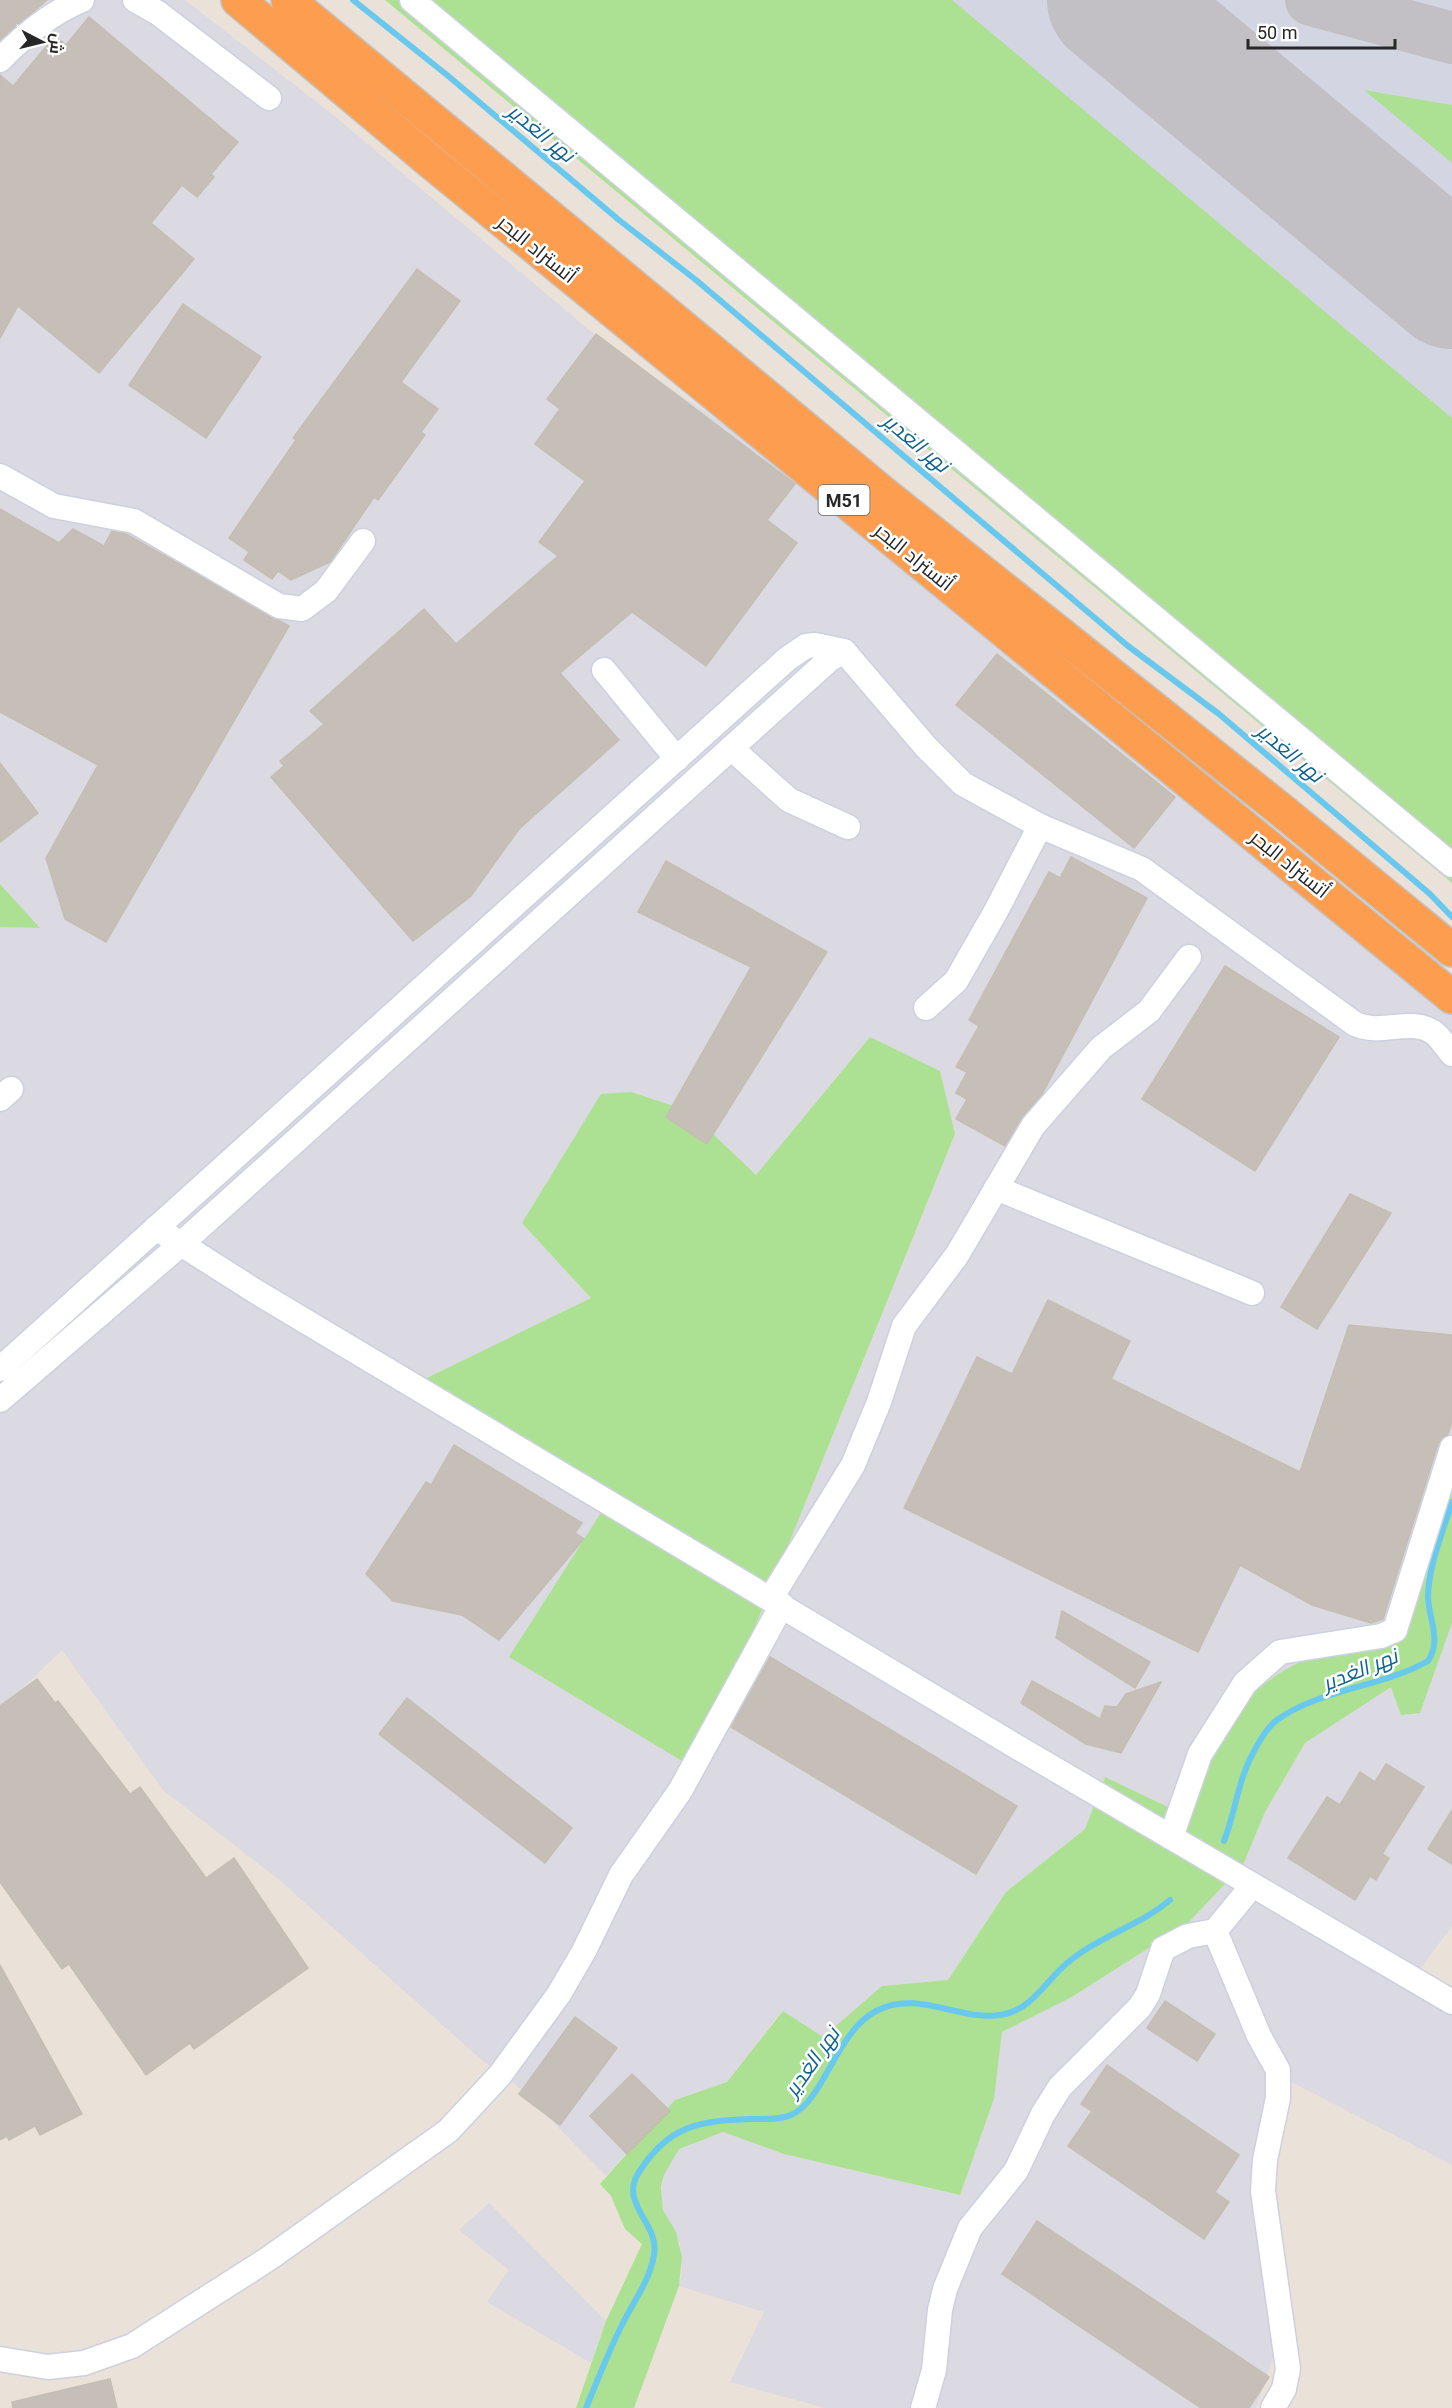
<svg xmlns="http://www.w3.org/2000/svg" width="1452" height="2408" font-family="Roboto,Cairo,sans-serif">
	<rect width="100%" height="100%" fill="#eae2d8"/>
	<g fill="#dbd9e1" fill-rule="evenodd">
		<path d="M0 0H185L332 114 607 345 867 522 1452 1014V1460L1395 1627 1174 1811 1105 1777 1085 1829 1006 1892 948 1980 882 1986 823 2038 782 2011 727 2082 675 2100 606 2176 515 2084 484 2062 277 1878 163 1790 62 1650 0 1710V927L40 928 0 884ZM870 1037 940 1071 955 1135 697 1770 605 1508 408 1387 591 1298 689 1111 756 1175Z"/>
		<path d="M1452 1623V1926L1417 1973 1452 1999V2165L1270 2071 1263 2105V2226L1286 2320 1256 2408H825L730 2382 764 2312 679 2286 682 2272 680 2244 663 2210 661 2199 664 2175 679 2149 723 2132 784 2154 960 2195 994 2099 1002 2032 1070 1998 1187 1924 1243 1865 1265 1812 1305 1743 1391 1687 1420 1713Z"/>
		<path d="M489 2203 606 2321 591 2363 487 2302 509 2270 459 2230Z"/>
	</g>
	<path fill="#d3d5e2" d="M397 0H1452V879Z"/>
	<g fill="#ace193">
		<path d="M385 0H952L1452 418V883Z"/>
		<path d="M1364 90 1452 105V163Z"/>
		<path d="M0 884 40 928 0 927Z"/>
		<path d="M870 1037 940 1071 955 1134 697 1770 509 1657 604 1508 408 1387 591 1298 522 1223 601 1094 631 1092 689 1111 756 1175Z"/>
		<path d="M1452 1460V1623L1420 1713 1401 1715 1391 1687 1305 1743 1265 1812 1243 1865 1187 1924 1070 1998 1002 2032 994 2099 960 2195 784 2154 723 2132 679 2149 664 2175 661 2187 663 2210 676 2232 682 2257 679 2286 634 2408H576L606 2321 642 2244 625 2229 611 2196 600 2184 675 2100 727 2082 783 2011 823 2037 882 1986 948 1980 1006 1892 1085 1829 1105 1777 1174 1810C1196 1776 1216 1738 1242 1706 1280 1660 1342 1645 1395 1627Z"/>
	</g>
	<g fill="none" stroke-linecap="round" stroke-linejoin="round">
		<g stroke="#69c8ed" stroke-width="6">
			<path d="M353 0 447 75 619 220 696 280 1128 646 1219 714 1430 894 1452 917"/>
			<path d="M1224 1841C1235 1814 1237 1784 1251 1757 1257 1745 1266 1728 1277 1720 1318 1690 1385 1686 1428 1661 1442 1640 1429 1620 1428 1598 1428 1567 1443 1532 1452 1502"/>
			<path d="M586 2408C597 2382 607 2355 620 2329 631 2305 650 2281 654 2255 660 2223 618 2204 639 2172 669 2125 699 2121 751 2119 764 2119 779 2120 791 2115 824 2101 836 2032 876 2011 917 1989 959 2021 1000 2015 1031 2011 1044 1983 1066 1964 1097 1937 1139 1926 1170 1900"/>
		</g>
		<path stroke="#c2c0c4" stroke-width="52" d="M1311 0 1452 38"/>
		<path stroke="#c2c0c4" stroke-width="132" d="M1113 0 1452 283"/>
	</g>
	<g fill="#c5bfb8" stroke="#c4beb2" stroke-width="1.5">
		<path d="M0 0H47L0 40Z"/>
		<path d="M89 17 238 142 211 174 214 177 197 197 182 185 151 223 194 259 99 373 18 306 0 338V75L13 86 55 36 66 45Z"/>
		<path d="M417 269 460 301 401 382 438 409 421 432 425 435 378 500 374 497 330 562 291 580 278 571 272 579 244 560 249 552 229 538 296 440 293 438Z"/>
		<path d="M183 304 261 357 206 438 129 385Z"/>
		<path d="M596 334 795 484 767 520 797 543 706 666 632 612 560 673 619 740 519 829 471 896 413 941 271 777 284 766 280 761 324 724 310 711 424 609 456 644 558 556 539 542 585 481 535 444 560 409 547 399Z"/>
		<path d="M0 509 59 543 73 529 104 546 112 531 126 534 289 626 106 942 65 919 46 858 98 765 0 712Z"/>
		<path d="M997 654 1175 797 1134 848 956 705Z"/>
		<path d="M0 763 38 813 0 842Z"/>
		<path d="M1071 857 1147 898 1042 1094 1022 1117 1005 1146 956 1119 967 1099 956 1093 967 1072 956 1067 979 1026 969 1020 1049 872 1060 878Z"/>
		<path d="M666 861 827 952 707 1144 666 1117 751 967 638 912Z"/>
		<path d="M1225 966 1339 1037 1255 1171 1142 1099Z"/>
		<path d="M1350 1194 1391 1213 1317 1329 1281 1307Z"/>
		<path d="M1048 1300 1130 1341 1111 1379 1300 1472 1349 1325 1452 1335V1422L1448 1434 1438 1444 1383 1619 1371 1623 1312 1605 1240 1565 1198 1652 904 1508 977 1357 1012 1374Z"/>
		<path d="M454 1445 582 1523 575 1533 584 1539 499 1640 462 1615 393 1601 366 1574 426 1482 431 1485Z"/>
		<path d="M1062 1611 1150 1662 1135 1688 1056 1638Z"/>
		<path d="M770 1657 1017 1806 976 1874 731 1727Z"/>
		<path d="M37 1679 55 1703 58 1701 130 1794 140 1787 206 1878 234 1858 308 1968 194 2049 190 2043 146 2075 69 1964 62 1969 0 1882V1706Z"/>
		<path d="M1032 1681 1100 1719 1105 1706 1117 1707 1126 1694 1161 1682 1121 1753 1086 1744 1021 1703Z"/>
		<path d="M407 1698 572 1828 545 1863 379 1734Z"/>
		<path d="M1386 1764 1424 1787 1382 1854 1389 1858 1376 1880 1370 1876 1355 1900 1288 1858 1327 1797 1340 1805 1360 1772 1375 1782Z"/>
		<path d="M1452 1810V1864L1428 1849Z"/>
		<path d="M0 1965 82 2114 40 2135 35 2126 9 2140 7 2136 0 2140Z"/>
		<path d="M1165 2001 1215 2034 1197 2061 1147 2028Z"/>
		<path d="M575 2017 617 2048 560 2125 519 2094Z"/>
		<path d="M1107 2065 1239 2155 1215 2192 1229 2202 1204 2239 1068 2146 1092 2111 1081 2104Z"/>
		<path d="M632 2074 670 2111 627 2154 590 2116Z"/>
		<path d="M1037 2221 1269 2377 1249 2408H1201L1002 2274Z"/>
		<path d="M110 2379 117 2408H13L12 2402Z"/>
	</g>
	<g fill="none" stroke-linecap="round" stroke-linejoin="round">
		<g stroke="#cdd0e0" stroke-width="27">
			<g id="minor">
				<path d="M135 0 158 13 269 98"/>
				<path d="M412 0 1452 865"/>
				<path d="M0 60C23 36 51 13 82 0"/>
				<path d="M0 476 54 506 134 521 279 606 302 609 326 591 363 541"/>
				<path d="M604 670 677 759"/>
				<path d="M731 748 789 800 848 827"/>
				<path d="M926 1008 956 981 996 911 1040 826"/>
				<path d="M0 1099 11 1089"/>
				<path d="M996 1188 1252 1293"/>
				<path d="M156 1228 255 1291 1012 1744 1452 2002"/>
				<path d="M0 1369 787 659 806 646 815 645 844 651 926 747 963 784 1040 826 1142 869 1355 1024C1382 1036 1409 1017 1433 1032 1440 1037 1446 1047 1452 1054"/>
				<path d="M0 1400 180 1245 830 659 844 651"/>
				<path d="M771 1598 853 1465 879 1402 904 1326 957 1255 1033 1126 1101 1048 1149 1011 1189 957"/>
				<path d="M1171 1837 1200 1754 1245 1683 1280 1652 1381 1636 1395 1630 1452 1448"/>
				<path d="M1252 1886 1215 1931 1259 2036 1278 2070V2098L1265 2160 1263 2191 1288 2369 1284 2389 1273 2408"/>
				<path d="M0 2359 48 2367 84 2363 132 2346 268 2259 448 2131 500 2075 559 1994 584 1951 621 1875 680 1791 782 1605"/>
				<path d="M923 2408 934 2370 940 2310 945 2289 970 2228 1016 2171 1043 2114 1060 2087 1140 2007 1148 1994 1163 1949 1188 1936 1215 1931"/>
			</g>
		</g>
		<g stroke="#c3c3c3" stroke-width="36">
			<g id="highway">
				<path d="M238 0 431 162 1452 997"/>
				<path d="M288 0 883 493 1280 809 1452 950"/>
			</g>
		</g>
		<use href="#minor" stroke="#fff" stroke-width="24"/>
		<use href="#highway" stroke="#fd9d4f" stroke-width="33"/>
	</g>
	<g text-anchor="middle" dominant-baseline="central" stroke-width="5" stroke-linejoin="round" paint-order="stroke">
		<rect fill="#fff" stroke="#686868" stroke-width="1.5" x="818.5" y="485" width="51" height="30" rx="4.5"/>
		<g font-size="18" font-weight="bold" fill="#272727">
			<text x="844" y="500">M51</text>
		</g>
		<g font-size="20" fill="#272727" stroke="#fff">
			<text transform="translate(537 249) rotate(39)">أتستراد البحر</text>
			<text transform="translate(914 557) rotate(39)">أتستراد البحر</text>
			<text transform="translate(1290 864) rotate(39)">أتستراد البحر</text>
		</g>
		<g font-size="21" font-style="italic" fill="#0e6393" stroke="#fff">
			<text transform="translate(541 133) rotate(39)">نهر الغدير</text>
			<text transform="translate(916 443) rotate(40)">نهر الغدير</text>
			<text transform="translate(1290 753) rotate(40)">نهر الغدير</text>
			<text transform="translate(1360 1670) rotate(-22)">نهر الغدير</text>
			<text transform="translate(812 2062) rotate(-55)">نهر الغدير</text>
		</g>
	</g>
	<g transform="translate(42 42) rotate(97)" stroke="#ffffff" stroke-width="4.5" paint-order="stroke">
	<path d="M0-4.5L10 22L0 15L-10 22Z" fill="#272727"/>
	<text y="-9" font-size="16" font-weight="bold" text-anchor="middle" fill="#272727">ش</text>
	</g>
	<path d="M1248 39v9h147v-9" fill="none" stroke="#272727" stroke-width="3"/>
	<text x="1257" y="39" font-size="18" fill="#272727" stroke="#ffffff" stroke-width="4.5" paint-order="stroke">50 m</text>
</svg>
